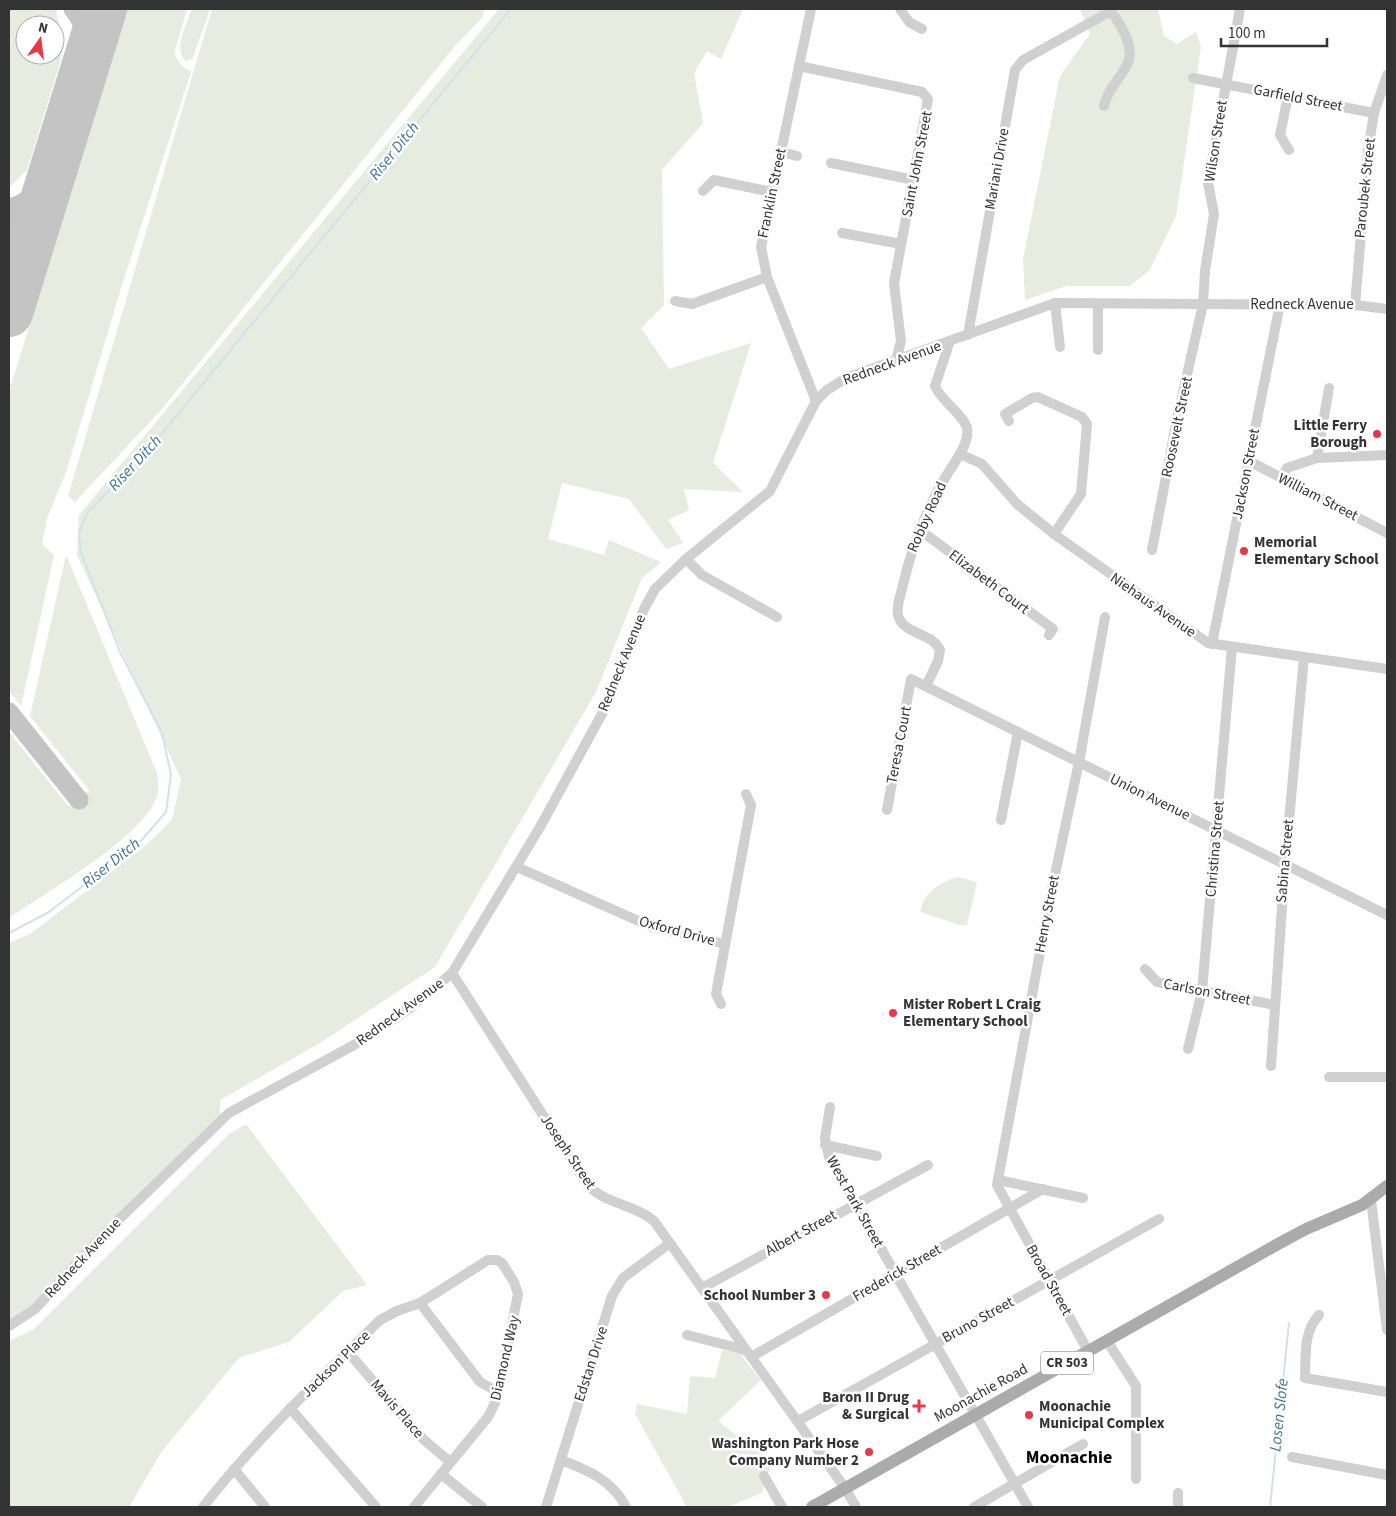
<svg xmlns="http://www.w3.org/2000/svg" width="1396" height="1516" font-family="'Source Sans 3',sans-serif">
	<rect width="100%" height="100%" fill="#fff"/>
	<g fill="#e6ecdf" fill-rule="evenodd">
		<path d="M9 9H56L61 36 62 52 58 69 27 170 9 188ZM25 25H55V55H25Z"/>
		<path d="M127 9H187L174 54 182 66 191 72 122 285 66 472 47 518 42 544 54 555 21 706 9 691V392Z"/>
		<path d="M192 9H210L192 60 189 59 187 62C172 51 187 23 192 9Z"/>
		<path d="M212 9H485L482 18 455 46 161 410 75 502 68 496Z"/>
		<path d="M499 9H743L721 59 707 51 694 73 703 123 662 170 664 305 641 328 669 369 751 343 713 463 743 492 684 489 689 510 668 520 683 543 666 549 629 499 562 483 548 539 604 555 609 540 661 562 642 578 596 692 435 967 320 1043 220 1100V1121L35 1309 9 1322V943L30 934 144 847 172 820 181 779 77 555 79 515Z"/>
		<path d="M1080 9H1158L1164 36 1177 44 1196 32 1201 47 1176 216 1149 271 1129 286H1066L1025 300 1023 259 1060 76 1090 34Z"/>
		<path d="M66 555 157 773C158 781 159 789 157 796 144 837 45 893 9 918V732L68 806 89 790 30 716Z"/>
		<path d="M958 877 977 882 967 925H960L921 912C920 895 943 880 958 877Z"/>
		<path d="M246 1124 367 1285 343 1291 289 1342 239 1358 162 1451 129 1507H9V1341L33 1330 229 1134Z"/>
		<path d="M722 1350 748 1352 742 1357 761 1380 718 1421 772 1462 762 1493 727 1507H687L635 1414 637 1404 687 1414 690 1376 715 1378Z"/>
	</g>
	<g fill="none" stroke-linecap="round" stroke-linejoin="round">
		<g stroke="#cfe2ee" stroke-width="2">
			<path d="M9 933 49 912 139 843 166 812 171 775 162 733 120 652 81 553 79 532 88 512 150 448 511 9"/>
			<path d="M1270 1507 1289 1323"/>
		</g>
		<g stroke="#c4c4c4" stroke-width="19">
			<path d="M73 9C86 25 88 40 87 61"/>
			<path d="M9 208C27 204 39 192 50 178"/>
			<path d="M9 217C21 231 24 243 25 260"/>
			<path d="M9 712 79 800"/>
		</g>
		<path stroke="#c4c4c4" stroke-width="48" d="M9 313 103 9"/>
		<g stroke="#d0d0d0" stroke-width="10">
			<path d="M811 9 761 247 767 277 816 401"/>
			<path d="M900 9 909 22 922 29"/>
			<path d="M799 66 922 92 928 99 894 283 901 341 896 361"/>
			<path d="M1193 78 1374 113"/>
			<path d="M1288 96 1280 135 1289 150"/>
			<path d="M781 152 797 156"/>
			<path d="M831 163 914 180"/>
			<path d="M703 191 714 180 772 192"/>
			<path d="M842 233 901 244"/>
			<path d="M675 301 692 304 767 277"/>
			<path d="M1055 303 1060 347"/>
			<path d="M1355 305 1368 151 1374 113 1387 75"/>
			<path d="M968 335 1015 70 1023 60 1111 11C1121 25 1136 48 1127 65 1119 80 1108 89 1104 106"/>
			<path d="M1098 350V304"/>
			<path d="M1009 421 1005 414 1032 398 1038 397 1082 417 1087 424 1081 494 1054 534"/>
			<path d="M960 454 982 464 1017 504 1054 534 1208 643 1387 669"/>
			<path d="M1317 458 1387 455"/>
			<path d="M1249 461 1387 533"/>
			<path d="M1281 478 1287 468 1317 458 1329 388"/>
			<path d="M920 530 1053 629 1049 635"/>
			<path d="M1152 550 1177 419 1203 304 1205 271 1214 214 1208 183 1240 9"/>
			<path d="M686 559 702 575 777 617"/>
			<path d="M1212 644 1280 304"/>
			<path d="M926 686 938 661 940 650C932 632 903 635 898 615 896 606 901 594 903 585 912 546 927 507 948 473 955 462 970 442 967 428 963 414 941 401 935 386L950 341"/>
			<path d="M887 810 911 679 1387 915"/>
			<path d="M1001 820 1018 732"/>
			<path d="M517 867 652 927 725 944"/>
			<path d="M1145 969 1157 982 1275 1005"/>
			<path d="M452 973 587 1184C604 1204 634 1204 654 1221L845 1488 856 1507"/>
			<path d="M721 1004 716 994 751 805 746 794"/>
			<path d="M1188 1049 1202 991 1232 647"/>
			<path d="M1271 1066 1285 864 1304 657"/>
			<path d="M1329 1077H1387"/>
			<path d="M830 1107 825 1138 829 1157 1028 1507"/>
			<path d="M825 1145 877 1156"/>
			<path d="M998 1180 1083 1198"/>
			<path d="M1371 1200 1387 1330"/>
			<path d="M702 1288 928 1165"/>
			<path d="M420 1303 480 1382 498 1392"/>
			<path d="M1319 1315C1303 1332 1306 1356 1305 1378L1387 1392"/>
			<path d="M9 1326 35 1309 108 1230 229 1113 354 1045 409 1009 452 973 540 827 608 703 644 609 655 589 686 559 770 491 816 401 827 390 846 378 1055 303 1355 305 1387 309"/>
			<path d="M687 1335 746 1350"/>
			<path d="M1107 1341 1136 1386V1479"/>
			<path d="M1088 1351 997 1185 1050 898 1079 762 1105 617"/>
			<path d="M348 1352 423 1439 450 1462"/>
			<path d="M751 1357 1043 1189"/>
			<path d="M290 1408 376 1507"/>
			<path d="M798 1421 1159 1219"/>
			<path d="M1292 1457 1387 1475"/>
			<path d="M561 1460C588 1470 612 1480 626 1507"/>
			<path d="M234 1469 265 1507"/>
			<path d="M441 1474 482 1507"/>
			<path d="M764 1476 782 1507"/>
			<path d="M203 1507C256 1439 319 1380 380 1320L397 1311 420 1303 488 1260H497L502 1263 514 1282 518 1294 497 1399 488 1417 414 1507"/>
			<path d="M546 1507 612 1296 623 1278 670 1243"/>
			<path d="M974 1507 1083 1444"/>
			<path d="M1178 1507V1493"/>
		</g>
		<path stroke="#ababab" stroke-width="12" d="M812 1507 1278 1244 1306 1229 1362 1205 1387 1186"/>
	</g>
	<g fill="#e63946" stroke="#fff" stroke-width="2">
		<circle cx="1377" cy="434" r="5"/>
		<circle cx="1244" cy="551" r="5"/>
		<circle cx="893" cy="1013" r="5"/>
		<circle cx="826" cy="1295" r="5"/>
		<path d="M916.5 1398.5h5v5h5v5h-5v5h-5v-5h-5v-5h5z"/>
		<circle cx="1029" cy="1415" r="5"/>
		<circle cx="869" cy="1452" r="5"/>
	</g>
	<g text-anchor="middle" dominant-baseline="central" stroke-width="5" stroke-linejoin="round" paint-order="stroke">
		<rect fill="#fff" stroke="#707070" stroke-width="1" x="1041" y="1351.5" width="52" height="23" rx="4"/>
		<g font-size="14" font-weight="bold" fill="#333">
			<text x="1067" y="1363">CR 503</text>
		</g>
		<g font-size="15" fill="#333" stroke="#fff">
			<text transform="translate(1298 98) rotate(11)">Garfield Street</text>
			<text transform="translate(1216 141) rotate(-81)">Wilson Street</text>
			<text transform="translate(917 164) rotate(-79)">Saint John Street</text>
			<text transform="translate(997 169) rotate(-80)">Mariani Drive</text>
			<text transform="translate(1365 188) rotate(-84)">Paroubek Street</text>
			<text transform="translate(772 193) rotate(-78)">Franklin Street</text>
			<text x="1302" y="304">Redneck Avenue</text>
			<text transform="translate(892 363) rotate(-20)">Redneck Avenue</text>
			<text transform="translate(1177 427) rotate(-78)">Roosevelt Street</text>
			<text transform="translate(1246 474) rotate(-79)">Jackson Street</text>
			<text transform="translate(1318 497) rotate(27)">William Street</text>
			<text transform="translate(927 517) rotate(-66)">Robby Road</text>
			<text transform="translate(989 582) rotate(37)">Elizabeth Court</text>
			<text transform="translate(1153 605) rotate(35)">Niehaus Avenue</text>
			<text transform="translate(622 663) rotate(-68)">Redneck Avenue</text>
			<text transform="translate(899 745) rotate(-79)">Teresa Court</text>
			<text transform="translate(1150 797) rotate(26)">Union Avenue</text>
			<text transform="translate(1215 849) rotate(-85)">Christina Street</text>
			<text transform="translate(1285 861) rotate(-85)">Sabina Street</text>
			<text transform="translate(1047 914) rotate(-79)">Henry Street</text>
			<text transform="translate(677 931) rotate(15)">Oxford Drive</text>
			<text transform="translate(1207 992) rotate(11)">Carlson Street</text>
			<text transform="translate(400 1012) rotate(-36)">Redneck Avenue</text>
			<text transform="translate(568 1152) rotate(56)">Joseph Street</text>
			<text transform="translate(855 1202) rotate(61)">West Park Street</text>
			<text transform="translate(801 1233) rotate(-29)">Albert Street</text>
			<text transform="translate(83 1258) rotate(-47)">Redneck Avenue</text>
			<text transform="translate(897 1273) rotate(-30)">Frederick Street</text>
			<text transform="translate(1049 1280) rotate(61)">Broad Street</text>
			<text transform="translate(978 1320) rotate(-29)">Bruno Street</text>
			<text transform="translate(505 1358) rotate(-77)">Diamond Way</text>
			<text transform="translate(336 1364) rotate(-44)">Jackson Place</text>
			<text transform="translate(591 1364) rotate(-72)">Edstan Drive</text>
			<text transform="translate(981 1393) rotate(-29)">Moonachie Road</text>
			<text transform="translate(397 1409) rotate(49)">Mavis Place</text>
		</g>
		<g font-size="15" font-weight="bold" fill="#333" stroke="#fff" text-anchor="end">
			<text x="1367" y="425">Little Ferry<tspan x="1367" dy="17">Borough</tspan></text>
			<text x="1254" y="542" text-anchor="start">Memorial<tspan x="1254" dy="17">Elementary School</tspan></text>
			<text x="903" y="1004" text-anchor="start">Mister Robert L Craig<tspan x="903" dy="17">Elementary School</tspan></text>
			<text x="816" y="1295">School Number 3</text>
			<text x="909" y="1397">Baron II Drug<tspan x="909" dy="17">&amp; Surgical</tspan></text>
			<text x="1039" y="1406" text-anchor="start">Moonachie<tspan x="1039" dy="17">Municipal Complex</tspan></text>
			<text x="859" y="1443">Washington Park Hose<tspan x="859" dy="17">Company Number 2</tspan></text>
		</g>
		<g font-size="16" font-style="italic" fill="#3f7597" stroke="#fff">
			<text transform="translate(394 151) rotate(-51)">Riser Ditch</text>
			<text transform="translate(135 463) rotate(-47)">Riser Ditch</text>
			<text transform="translate(111 863) rotate(-39)">Riser Ditch</text>
			<text transform="translate(1279 1415) rotate(-84)">Losen Slofe</text>
		</g>
		<g font-size="18" font-weight="bold" fill="#000" stroke="#fff">
			<text x="1069" y="1457">Moonachie</text>
		</g>
	</g>
	<rect width="1396" height="1516" fill="none" stroke="#333333" stroke-width="20"/>
	<g transform="translate(40 40) rotate(14)"><circle r="24" fill="#ffffff" stroke="#adadad"/>
	<path d="M0-4L9 19L0 12L-9 19Z" fill="#e63946"/>
	<text y="-8" font-size="14" font-weight="bold" text-anchor="middle" fill="#333333">N</text>
	</g>
	<path d="M1221 38v8h106v-8" fill="none" stroke="#333333" stroke-width="2.5"/>
	<text x="1228" y="38" font-size="15" fill="#333333" stroke="#ffffff" stroke-width="4" paint-order="stroke">100 m</text>
</svg>
